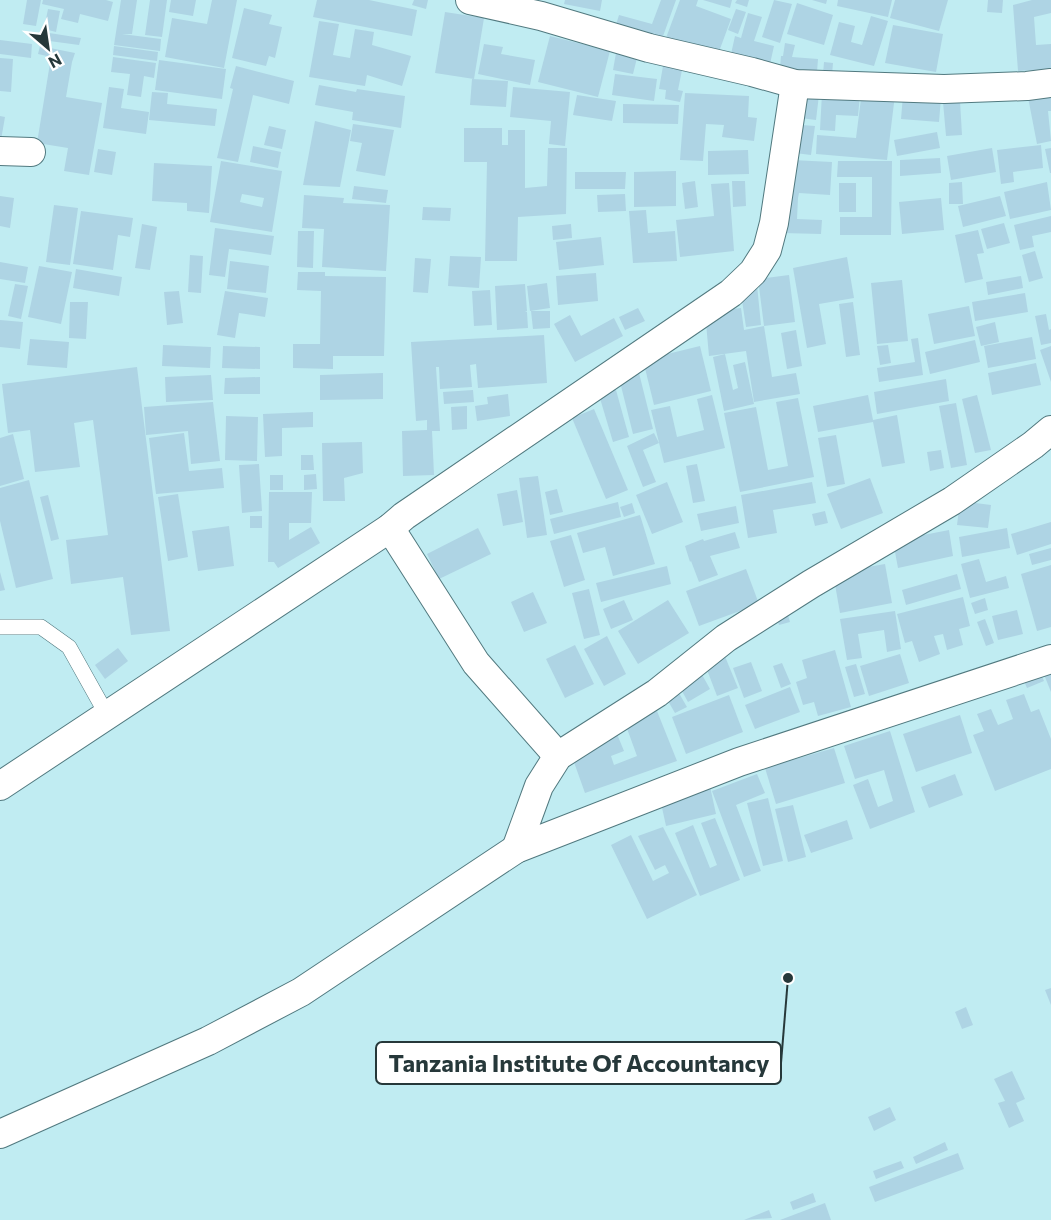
<svg xmlns="http://www.w3.org/2000/svg" width="1051" height="1220" font-family="Commissioner,sans-serif">
	<rect width="100%" height="100%" fill="#c0ecf2"/>
	<g fill="#aed4e4" fill-rule="evenodd">
		<path d="M27 0H41L36 26 23 24Z"/>
		<path d="M43 0H106L113 2 108 21 80 14 78 23 61 19 64 9 42 4Z"/>
		<path d="M121 0H137L132 34H122L161 39 160 51 114 45Z"/>
		<path d="M150 0H167L162 37 145 35Z"/>
		<path d="M171 0H196L193 16 169 12Z"/>
		<path d="M212 0H237L224 68 165 57 172 18 207 24Z"/>
		<path d="M317 0H369L417 10 412 36 313 17Z"/>
		<path d="M414 0H428L426 9 412 5Z"/>
		<path d="M565 0H602L600 11 564 4Z"/>
		<path d="M661 0H676L662 39 615 28 619 15 652 24Z"/>
		<path d="M680 0H698L696 6 731 19 717 57 666 38Z"/>
		<path d="M703 0H732L730 8Z"/>
		<path d="M737 0H749L747 7 735 3Z"/>
		<path d="M774 0 792 4 780 43 762 37Z"/>
		<path d="M812 0H827L826 4Z"/>
		<path d="M838 0H892L888 17 837 6Z"/>
		<path d="M895 0H948L939 31 890 18Z"/>
		<path d="M988 0H1003L1002 13 987 12Z"/>
		<path d="M1032 0H1051V13L1034 17 1036 45 1051 44V69L1018 71 1013 5Z"/>
		<path d="M797 3 833 15 824 45 787 34Z"/>
		<path d="M244 8 272 15 269 24 282 27 275 58 269 56 266 66 232 58Z"/>
		<path d="M48 9 60 11 56 32 44 29Z"/>
		<path d="M736 9 746 12 738 34 728 30Z"/>
		<path d="M445 12 484 18 474 79 435 73Z"/>
		<path d="M748 13 762 17 754 41 774 46 770 64 731 54 735 36 741 38Z"/>
		<path d="M871 16 888 21 874 66 830 55 839 22 855 26 851 42 862 45Z"/>
		<path d="M319 21 339 24 333 55 350 58 355 29 374 32 372 45 411 56 402 86 367 75 365 86 309 77Z"/>
		<path d="M893 25 943 34 936 72 885 63Z"/>
		<path d="M43 32 81 38 79 45 42 40Z"/>
		<path d="M550 36 610 51 598 97 538 82Z"/>
		<path d="M0 40 32 44 31 58 0 54Z"/>
		<path d="M785 43 795 45 792 57 818 59 817 72 780 68 781 56H783Z"/>
		<path d="M484 44 503 47 501 54 535 60 530 85 478 74Z"/>
		<path d="M40 46 75 53 72 62 66 97 102 103 89 175 64 171 68 148 37 143 51 57 38 54Z"/>
		<path d="M114 46 158 52 157 61 113 55Z"/>
		<path d="M616 53 637 58 633 74 613 70Z"/>
		<path d="M113 57 156 63 154 78 144 76 141 97 127 95 130 74 111 72Z"/>
		<path d="M0 58 13 59 11 92 0 91Z"/>
		<path d="M159 60 226 69 222 99 155 90Z"/>
		<path d="M824 62 833 63 832 75 823 74Z"/>
		<path d="M236 66 294 81 289 104 253 95 238 162 217 158 233 89 230 88Z"/>
		<path d="M663 66 682 70 678 90 683 91 680 102 665 99 666 90 659 89Z"/>
		<path d="M615 74 657 79 654 101 612 95Z"/>
		<path d="M472 79 508 81 506 107 470 105Z"/>
		<path d="M319 85 356 92 357 89 405 96 401 128 352 120 353 112 315 105Z"/>
		<path d="M109 87 124 89 121 108 149 112 146 134 103 128Z"/>
		<path d="M513 87 570 92 565 146 549 144 551 121 510 117Z"/>
		<path d="M1051 88V111H1048L1051 141 1037 144 1027 92Z"/>
		<path d="M862 91 895 95 887 160 816 154 817 135 856 138Z"/>
		<path d="M152 92 168 93 167 104 217 109 215 126 149 120Z"/>
		<path d="M685 93 749 96 748 117 757 118 754 141 722 137 724 125 706 124 703 161 680 160Z"/>
		<path d="M795 93 819 95 816 120 792 117Z"/>
		<path d="M822 93 860 95 858 116 836 115 835 131 820 130Z"/>
		<path d="M577 95 616 101 612 121 573 115Z"/>
		<path d="M903 95 941 98 939 122 901 119Z"/>
		<path d="M960 101 962 135 946 136 943 102Z"/>
		<path d="M623 104 679 105 678 124 623 123Z"/>
		<path d="M0 116 5 117 1 140H0Z"/>
		<path d="M315 121 351 130 340 187 303 185Z"/>
		<path d="M353 124 394 130 385 176 356 171 362 143 350 141Z"/>
		<path d="M802 125 815 126 811 155 787 152Z"/>
		<path d="M269 126 286 130 282 149 264 145Z"/>
		<path d="M464 128H502V145H508V130H525V188L547 186 548 148H567L566 214 518 217 517 261H485L487 162H464Z"/>
		<path d="M937 132 940 148 897 156 894 140Z"/>
		<path d="M1041 145 1043 168 1013 172 1014 182 1001 184 997 150Z"/>
		<path d="M253 146 281 152 278 168 250 162Z"/>
		<path d="M992 148 996 172 951 180 947 156Z"/>
		<path d="M1051 148V173H1050L1045 149Z"/>
		<path d="M98 149 116 152 112 175 94 172Z"/>
		<path d="M748 150 749 174 708 175V151Z"/>
		<path d="M940 158 941 173 900 176V160Z"/>
		<path d="M792 160 832 162 830 195 799 193 798 198 797 219 822 220 821 234 782 233Z"/>
		<path d="M221 161 282 171 272 232 210 222ZM242 194 264 198 262 207 240 202Z"/>
		<path d="M838 161H892L891 235H840V217H872V177H837Z"/>
		<path d="M154 163 212 166 209 213 187 211V203L152 201Z"/>
		<path d="M676 171V206L634 207V172Z"/>
		<path d="M575 172H626L625 189H575Z"/>
		<path d="M695 181 698 207 685 209 682 183Z"/>
		<path d="M732 181H745L746 206 733 207Z"/>
		<path d="M962 182 963 204H949V183Z"/>
		<path d="M1047 182 1051 210 1010 219 1004 192Z"/>
		<path d="M729 183 734 251 680 257 676 220 714 216 711 184Z"/>
		<rect x="839" y="183" width="17" height="29"/>
		<path d="M354 186 388 190 386 203 352 199Z"/>
		<path d="M625 194 626 211 598 212 597 195Z"/>
		<path d="M304 195 344 198 343 203 390 205 386 271 322 267 324 229 302 228Z"/>
		<path d="M0 196 14 198 10 228 0 226Z"/>
		<path d="M1000 196 1006 216 963 227 958 206Z"/>
		<path d="M941 198 944 230 902 234 899 202Z"/>
		<path d="M54 205 78 208 70 265 46 262Z"/>
		<path d="M423 207 451 208 450 221 422 220Z"/>
		<path d="M646 210 648 233 675 231 677 261 633 263 629 211Z"/>
		<path d="M81 211 133 218 130 237 118 235 113 270 73 264Z"/>
		<path d="M1051 216V232L1032 236 1034 247 1020 250 1014 225Z"/>
		<path d="M1004 223 1010 243 987 249 981 229Z"/>
		<path d="M142 224 157 227 150 270 135 268Z"/>
		<path d="M571 224 572 238 553 240 552 226Z"/>
		<path d="M215 228 274 236 271 255 229 249 225 277 209 275Z"/>
		<path d="M978 230 984 253 977 254 983 279 965 283 955 235Z"/>
		<path d="M298 231H314L313 268 297 267Z"/>
		<path d="M601 237 604 265 559 270 556 242Z"/>
		<path d="M1035 251 1043 278 1029 282 1022 255Z"/>
		<path d="M190 255 203 256 201 293 188 292Z"/>
		<path d="M450 256 481 257 479 288 448 286Z"/>
		<path d="M847 257 854 298 819 304 826 344 807 348 793 268Z"/>
		<path d="M415 258 431 259 428 293 413 292Z"/>
		<path d="M230 261 269 266 266 293 227 289Z"/>
		<path d="M0 262 28 267 25 283 0 279Z"/>
		<path d="M39 266 72 272 61 324 28 317Z"/>
		<path d="M76 269 122 277 119 296 73 288Z"/>
		<path d="M298 272H325V276L386 277 384 356H333V369L293 368V344H320L321 291 297 290Z"/>
		<path d="M596 273 598 301 558 305 556 276Z"/>
		<path d="M789 275 795 322 764 326 772 377 796 373 800 394 754 402 746 351 709 356 705 312 741 308 744 330 764 326 758 279Z"/>
		<path d="M1021 276 1023 288 988 295 986 282Z"/>
		<path d="M902 280 908 341 877 344 871 283Z"/>
		<path d="M547 283 550 308 530 311 527 286Z"/>
		<path d="M15 284 28 286 21 319 8 316Z"/>
		<path d="M525 284 527 311H525L527 312 528 328 497 330 495 286Z"/>
		<path d="M757 285 761 325 746 327 740 287Z"/>
		<path d="M490 290 492 325 474 326 472 291Z"/>
		<path d="M179 291 183 323 167 325 164 292Z"/>
		<path d="M225 291 268 298 265 317 239 313 235 338 217 335Z"/>
		<path d="M1025 293 1028 312 975 321 972 302Z"/>
		<path d="M70 302H88L86 339 69 338Z"/>
		<path d="M853 302 860 355 846 357 839 304Z"/>
		<path d="M969 306 975 336 934 344 928 314Z"/>
		<path d="M638 308 645 321 625 330 619 317Z"/>
		<path d="M531 311H550V328L533 329Z"/>
		<path d="M1046 314 1049 330 1051 329V343L1041 345 1035 316Z"/>
		<path d="M570 315 581 336 614 318 623 336 575 362 554 324Z"/>
		<path d="M0 320 23 322 20 349 0 347Z"/>
		<path d="M995 322 999 342 981 346 976 327Z"/>
		<path d="M796 330 802 366 787 369 781 333Z"/>
		<path d="M544 335 547 383 478 388 476 364 470 365 472 387 440 389 439 367H436L440 431H432L434 475 403 476 402 431 427 430V420L416 421 411 342Z"/>
		<path d="M1032 337 1036 359 988 368 984 346Z"/>
		<path d="M918 338 923 375 879 382 877 368 915 362 911 339Z"/>
		<path d="M30 339 69 342 67 368 27 365Z"/>
		<path d="M975 340 980 362 930 374 925 352Z"/>
		<path d="M163 345 211 347 210 368 162 366Z"/>
		<path d="M888 345 891 363 880 365 877 346Z"/>
		<path d="M223 346 260 347V369L222 368Z"/>
		<path d="M700 346 711 391 654 405 643 360Z"/>
		<path d="M1051 346V382L1040 350Z"/>
		<path d="M725 354 733 390 738 388 733 365 745 362 754 404 724 411 713 357Z"/>
		<path d="M1036 363 1041 385 992 395 988 373Z"/>
		<path d="M137 367 170 631 131 635 123 577 71 584 66 540 108 535 93 420 74 423 80 467 35 472 30 430 8 433 2 384Z"/>
		<path d="M383 373V399L320 400V375Z"/>
		<path d="M639 373 653 429 633 434 619 378Z"/>
		<path d="M211 375 213 400 166 402 165 377Z"/>
		<path d="M260 377V394H224L225 378Z"/>
		<path d="M946 379 949 401 877 414 874 392Z"/>
		<path d="M473 390 474 402 444 404 443 392Z"/>
		<path d="M616 390 629 437 613 442 599 395Z"/>
		<path d="M508 394 510 416 477 421 475 406 488 404 487 397Z"/>
		<path d="M712 395 725 448 664 463 651 410 670 406 677 437 704 430 697 399Z"/>
		<path d="M868 395 873 420 897 415 905 463 882 467 873 422 818 432 813 406Z"/>
		<path d="M977 395 991 450 975 453 962 399Z"/>
		<path d="M798 398 814 477 740 492 724 413 756 407 768 470 788 466 776 402Z"/>
		<path d="M213 402 220 461 191 464 188 431 146 435 144 407Z"/>
		<path d="M956 403 967 465 951 468 939 406Z"/>
		<path d="M467 406V429L452 430 451 407Z"/>
		<path d="M594 409 628 490 606 499 572 418Z"/>
		<path d="M313 412V427L282 428V456L265 457 263 414Z"/>
		<path d="M226 416 258 417 257 461 225 460Z"/>
		<path d="M184 433 189 471 222 468 224 488 156 494 149 438Z"/>
		<path d="M654 433 659 443 643 450 656 482 643 487 627 446Z"/>
		<path d="M13 434 24 479 0 486V438Z"/>
		<path d="M836 435 845 484 827 487 818 438Z"/>
		<path d="M362 442 363 473 344 478 345 501H323L322 443Z"/>
		<path d="M941 450 944 468 930 471 927 452Z"/>
		<path d="M301 455H313L314 470H301Z"/>
		<path d="M259 464 262 511 242 513 239 465Z"/>
		<path d="M697 464 705 501 693 503 686 466Z"/>
		<path d="M316 474 317 489 304 490V475Z"/>
		<rect x="270" y="475" width="13" height="15"/>
		<path d="M538 476 547 535 527 538 519 478Z"/>
		<path d="M870 478 883 513 841 529 827 494Z"/>
		<path d="M29 480 53 579 16 588 0 521V488Z"/>
		<path d="M667 482 683 522 652 534 636 495Z"/>
		<path d="M812 482 816 503 773 510 777 533 748 538 741 495Z"/>
		<path d="M557 489 563 512 550 515 545 492Z"/>
		<path d="M517 490 523 522 503 526 497 494Z"/>
		<path d="M269 492H312L311 523H289V540L311 527 320 543 278 568 274 562H268Z"/>
		<path d="M178 494 188 557 168 561 158 497Z"/>
		<path d="M48 495 59 539 51 541 40 497Z"/>
		<path d="M960 501 991 505 988 528 957 525Z"/>
		<path d="M618 502 621 517 554 534 550 519Z"/>
		<path d="M632 503 635 513 624 517 620 507Z"/>
		<path d="M736 506 739 523 701 531 697 514Z"/>
		<path d="M825 511 828 523 815 526 812 514Z"/>
		<path d="M640 515 655 564 613 576 605 547 583 553 577 533Z"/>
		<rect x="250" y="516" width="12" height="12"/>
		<path d="M1051 522V544L1017 555 1011 534Z"/>
		<path d="M229 526 234 566 198 571 192 531Z"/>
		<path d="M478 528 491 554 439 579 427 554Z"/>
		<path d="M1007 528 1010 548 962 557 959 537Z"/>
		<path d="M949 530 953 556 898 568 893 541Z"/>
		<path d="M735 532 740 548 710 556 718 575 699 582 691 561 690 562 685 546 703 539 704 541Z"/>
		<path d="M571 535 585 580 564 587 550 541Z"/>
		<path d="M1051 548V560L1032 565 1029 554Z"/>
		<path d="M979 559 986 582 1006 576 1009 588 970 598 961 564Z"/>
		<path d="M885 564 892 603 840 613 833 573Z"/>
		<path d="M1051 565V627L1037 631 1021 574Z"/>
		<path d="M667 566 671 584 601 602 596 583Z"/>
		<path d="M746 569 759 604 699 626 686 591Z"/>
		<path d="M0 572 5 590 0 591Z"/>
		<path d="M957 574 961 589 906 605 902 590Z"/>
		<path d="M589 589 600 635 584 639 572 593Z"/>
		<path d="M533 592 547 623 524 632 511 602Z"/>
		<path d="M963 597 970 626 959 629 963 645 947 650 943 634 934 636 940 654 919 662 912 641 905 643 897 614Z"/>
		<path d="M985 598 988 610 975 614 971 603Z"/>
		<path d="M624 600 633 620 611 629 603 609Z"/>
		<path d="M668 600 689 633 638 664 618 631Z"/>
		<path d="M786 608 790 622 779 625 775 611Z"/>
		<path d="M1017 610 1023 634 998 640 992 616Z"/>
		<path d="M895 611 901 649 887 652 884 630 858 634 862 658 847 660 840 619Z"/>
		<path d="M985 619 994 643 986 646 977 622Z"/>
		<path d="M607 636 626 674 604 686 584 649Z"/>
		<path d="M575 645 594 684 565 698 546 659Z"/>
		<path d="M118 648 128 661 105 679 95 665Z"/>
		<path d="M835 650 851 707 818 716 814 702 803 705 796 682 807 678 802 660Z"/>
		<path d="M724 654 738 688 717 696 704 662Z"/>
		<path d="M900 654 909 683 869 696 860 666Z"/>
		<path d="M751 662 762 691 744 698 733 668Z"/>
		<path d="M782 663 791 684 781 688 773 666Z"/>
		<path d="M856 664 865 694 854 697 845 667Z"/>
		<path d="M1051 669V692L1043 672Z"/>
		<path d="M700 671 710 689 688 702 678 684Z"/>
		<path d="M1040 672 1044 681 1027 688 1023 679Z"/>
		<path d="M790 687 800 712 755 729 745 705Z"/>
		<path d="M676 688 687 707 675 713 664 694Z"/>
		<path d="M1024 694 1031 712 1039 709 1051 739V769L995 791 973 735 984 731 977 714 991 709 998 725 1013 719 1006 700Z"/>
		<path d="M729 695 743 732 686 754 672 717Z"/>
		<path d="M657 711 677 761 585 793 570 751 617 734 624 751 611 756 614 765 637 756 625 723Z"/>
		<path d="M960 715 972 753 916 772 903 734Z"/>
		<path d="M890 731 915 812 870 829 853 785 868 779 878 807 893 801 884 770 855 779 844 746Z"/>
		<path d="M834 748 845 783 776 804 765 768Z"/>
		<path d="M757 774 765 793 736 805 761 871 744 877 712 791Z"/>
		<path d="M955 774 963 795 929 808 921 787Z"/>
		<path d="M709 782 716 814 666 826 659 794Z"/>
		<path d="M768 798 783 861 763 866 747 803Z"/>
		<path d="M793 805 806 857 788 862 775 809Z"/>
		<path d="M715 818 740 880 700 896 675 833 693 825 710 868 717 865 701 823Z"/>
		<path d="M847 820 853 839 811 853 804 835Z"/>
		<path d="M663 827 697 895 647 919 611 845 631 835 653 881 669 873 665 865 655 870 638 836Z"/>
		<path d="M1051 988V1005L1045 990Z"/>
		<path d="M966 1007 973 1025 962 1029 955 1012Z"/>
		<path d="M1012 1071 1025 1099 1016 1103 1024 1121 1009 1128 998 1103 1005 1101 994 1079Z"/>
		<path d="M890 1107 896 1120 874 1131 868 1117Z"/>
		<path d="M945 1142 948 1150 916 1164 913 1157Z"/>
		<path d="M958 1153 964 1169 875 1202 869 1187Z"/>
		<path d="M901 1161 904 1168 876 1179 873 1171Z"/>
		<path d="M813 1193 816 1202 793 1210 790 1202Z"/>
		<path d="M825 1203 831 1220H780Z"/>
		<path d="M769 1210 772 1218 744 1220Z"/>
	</g>
	<g fill="none" stroke-linecap="round" stroke-linejoin="round">
		<g stroke="#51797f" stroke-width="16">
			<path id="lane" d="M0 627H41L69 647 107 715"/>
		</g>
		<g stroke="#51797f" stroke-width="30">
			<g id="street">
				<path d="M470 0 541 16 649 48 752 72 795 84 944 89 1027 86 1051 83"/>
				<path d="M0 151 31 152"/>
				<path d="M390 528 476 663 558 756"/>
				<path d="M0 786 390 528 404 516 731 293 753 272 767 250 774 223 795 84"/>
				<path d="M516 849 539 786 558 756 657 693 726 638 811 584 952 501 1033 445 1051 430"/>
				<path d="M0 1134 208 1041 301 992 516 849 739 762 1051 659"/>
			</g>
		</g>
		<use href="#lane" stroke="#fff" stroke-width="15"/>
		<use href="#street" stroke="#fff" stroke-width="28"/>
	</g>
	<path fill="none" stroke="#26383a" stroke-width="2" d="M788 978L781 1063"/>
	<circle fill="#26383a" stroke="#fff" stroke-width="2" cx="788" cy="978" r="6"/>
	<rect fill="#fff" stroke="#26383a" stroke-width="2" x="376" y="1042" width="405" height="42" rx="6"/>
	<g font-size="24" text-anchor="middle" font-weight="bold" fill="#26383a">
		<text x="579" y="1072">Tanzania Institute Of Accountancy</text>
	</g>
	<g transform="translate(48 48) rotate(151)" stroke="#ffffff" stroke-width="4.5" paint-order="stroke">
	<path d="M0-4.5L10 22L0 15L-10 22Z" fill="#26383a"/>
	<text y="-9" font-size="16" font-weight="bold" text-anchor="middle" fill="#26383a">N</text>
	</g>
</svg>
